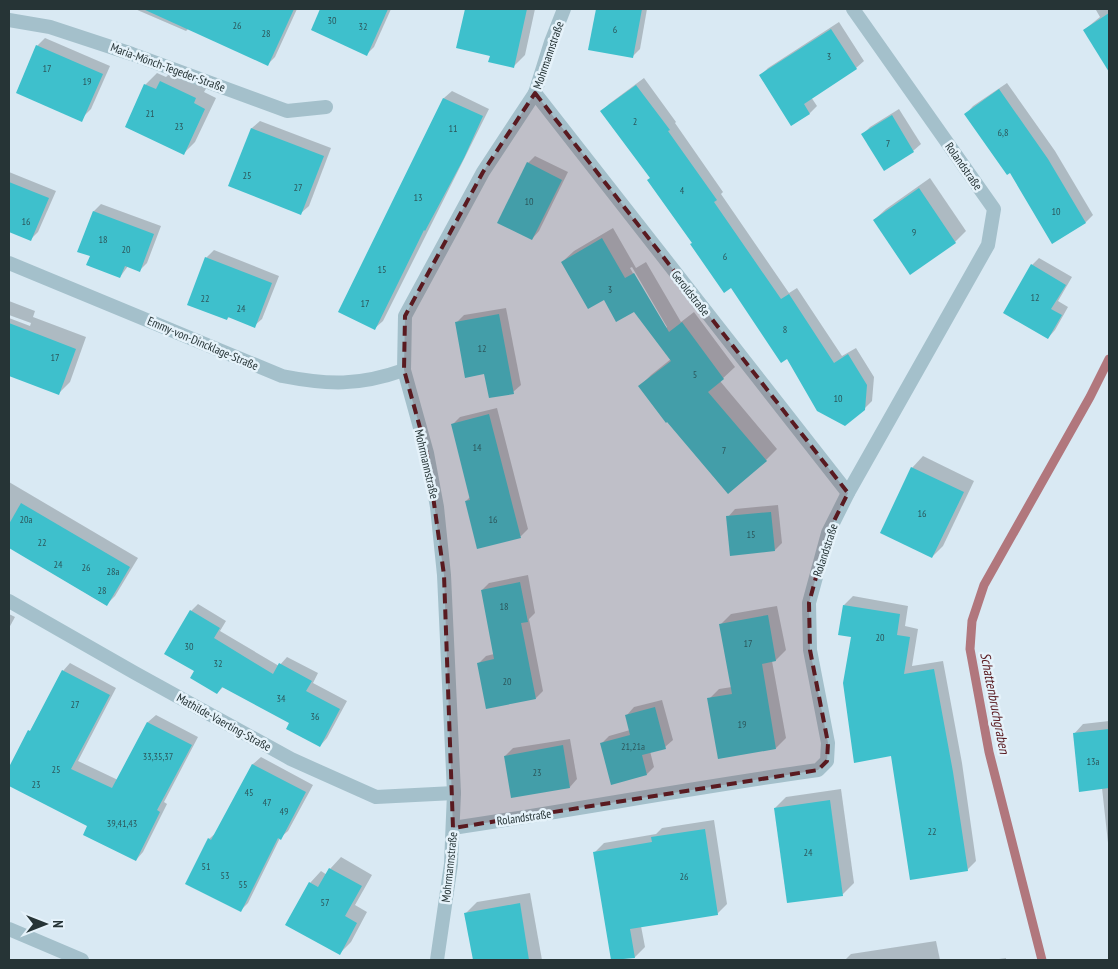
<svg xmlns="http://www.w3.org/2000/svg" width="1118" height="969" font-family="'PT Sans Narrow',sans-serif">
	<rect width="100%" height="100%" fill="#d9e9f3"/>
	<g fill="#0003" fill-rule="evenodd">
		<path d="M135 9H297L275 57 268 64 189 28 186 31Z"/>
		<path d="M322 9H391L374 47 367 54 312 30Z"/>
		<path d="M466 9H535L525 55 514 66 491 55 458 47Z"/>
		<path d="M597 9H647L640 49 632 57 589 49Z"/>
		<path d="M1097 9H1109V48L1100 54 1084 30 1100 17 1096 10Z"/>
		<path d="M839 22 864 61 856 68 811 97 817 106 810 113 792 125 760 76 768 68Z"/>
		<path d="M45 38 110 66 91 109 83 117 17 92 37 46Z"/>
		<path d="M172 71 207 87 204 92 216 98 195 142 184 153 126 127 145 85 157 73 166 77Z"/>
		<path d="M644 78 676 122 675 123 723 192 721 194 789 293 797 288 842 356 856 348 874 377 872 401 864 409 787 358 731 286 693 242 651 178 602 111 609 104Z"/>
		<path d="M1007 83 1055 151 1093 215 1086 222 1053 242 1010 171 966 114 973 106Z"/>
		<path d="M452 91 489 109 383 321 375 328 340 311 444 98Z"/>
		<path d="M899 109 921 144 913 151 863 134 870 127Z"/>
		<path d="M260 121 331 148 309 206 301 213 230 186 252 128Z"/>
		<path d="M535 156 568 172 539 231 532 239 528 163Z"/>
		<path d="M9 172 56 191 38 232 31 239 9 230Z"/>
		<path d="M930 178 966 231 955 242 874 220 886 209Z"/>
		<path d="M101 204 161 226 147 263 139 271 128 266 120 277 91 256 94 211Z"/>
		<path d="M613 228 636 268 646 262 681 322 694 312 735 367 720 381 777 449 766 460 640 386 651 375 671 359 635 310 605 299 562 262 574 251ZM632 267 667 327V328L662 323 630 268Z"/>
		<path d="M214 250 279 276 262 319 254 326 230 316 227 319 206 258Z"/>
		<path d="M1039 258 1072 277 1058 301 1068 307 1055 330 1048 338 1032 265Z"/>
		<path d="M9 301 35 311 33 317 86 337 70 382 59 393 9 375V318L30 326 31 323 9 315Z"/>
		<path d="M506 308 521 385 513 392 485 373 456 323 464 315Z"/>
		<path d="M497 408 528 529 521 536 478 548 466 501 470 497 452 425 460 417Z"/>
		<path d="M923 456 974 481 943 546 932 557 912 468Z"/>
		<path d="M9 482 138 558 115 596 106 605 9 547Z"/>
		<path d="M778 505 782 543 775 550 728 517 735 509Z"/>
		<path d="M528 575 535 613 529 619 543 691 536 698 479 663 486 656 494 654 482 590 489 583Z"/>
		<path d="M853 596 908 606 905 626 918 629 912 666 943 661 962 763 976 861 967 870 892 754 844 605Z"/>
		<path d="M198 604 226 621 220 631 279 666 287 657 318 673 313 683 347 701 327 738 320 746 291 722 223 687 217 693 196 671 191 611Z"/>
		<path d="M777 606 786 650 776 660 772 661 786 738 776 748 709 699 719 689 732 687 721 624 731 614Z"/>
		<path d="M9 614 15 617 9 628Z"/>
		<path d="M70 663 116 688 78 761 118 780 148 722 156 715 198 737 164 802 167 804 143 852 136 860 89 826 9 785V770L63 671Z"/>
		<path d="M662 700 673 740 665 747 650 751 654 767 647 774 602 743 609 736 630 730 627 715 634 707Z"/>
		<path d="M1109 721V852L1102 788 1074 734 1083 724Z"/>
		<path d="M570 739 577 779 570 787 505 756 513 748Z"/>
		<path d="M261 757 313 785 288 831 280 838 248 903 241 910 209 839 217 832 253 764Z"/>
		<path d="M841 789 854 883 843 894 788 902 775 808 786 797Z"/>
		<path d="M714 820 727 904 717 914 641 926 645 947 635 957 612 960 594 853 604 843 656 834 662 828Z"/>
		<path d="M341 857 372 875 355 905 367 912 351 942 339 954 310 883 321 871 327 875 330 869Z"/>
		<path d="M530 893 542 960H474L466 913 477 902Z"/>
		<path d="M936 941 940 960H845L851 954Z"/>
		<path d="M1006 958V960H992Z"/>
	</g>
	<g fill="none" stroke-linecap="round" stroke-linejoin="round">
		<path stroke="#b1777d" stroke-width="9" d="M1042 960 989 752 970 649 972 621 984 585 1090 397 1109 359"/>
	</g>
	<g fill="#3ec0cc">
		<path d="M143 9H294L268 66Z"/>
		<path d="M320 9H388L367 56 311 30Z"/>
		<path d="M465 9H527L514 68 488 62 490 56 456 48Z"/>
		<path d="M596 9H642L633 58 588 50Z"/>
		<path d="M1109 13V72L1083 30Z"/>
		<path d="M831 29 857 69 804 104 810 114 791 126 759 75Z"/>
		<path d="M36 45 103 74 82 122 16 93Z"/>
		<path d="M160 81 196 98 194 103 205 109 184 155 125 127 144 84 156 89Z"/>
		<path d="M636 85 670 130 668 131 717 200 714 202 781 299 789 294 834 363 848 354 867 385 865 410 845 426 817 411 787 359 781 363 731 288 724 293 690 244 692 243 647 180 650 178 600 111Z"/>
		<path d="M999 89 1048 159 1086 223 1052 244 1010 173 1007 175 964 114Z"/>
		<path d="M443 98 483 116 464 158 425 231 424 230 375 330 338 312Z"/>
		<path d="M892 115 914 152 884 171 861 134Z"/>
		<path d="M251 128 324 156 301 215 228 186Z"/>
		<path d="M527 162 562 180 532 240 497 223Z"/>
		<path d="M9 182 49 198 31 241 9 232Z"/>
		<path d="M919 188 956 243 910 275 873 220Z"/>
		<path d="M93 211 154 234 140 272 125 266 120 278 86 265 90 256 77 252Z"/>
		<path d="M602 238 625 278 634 273 669 332 682 322 724 379 708 392 767 461 728 494 667 422 666 423 638 386 671 361 634 312 616 322 604 300 588 309 561 262Z"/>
		<path d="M205 257 272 283 255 328 228 317 227 320 187 305Z"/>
		<path d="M1031 264 1066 285 1051 309 1062 315 1048 339 1003 313Z"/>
		<path d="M499 314 514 394 489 398 484 374 465 378 455 322Z"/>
		<path d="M9 323 76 349 59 395 9 376Z"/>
		<path d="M489 414 521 538 477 549 465 501 470 500 451 424Z"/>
		<path d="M911 467 964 492 932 558 880 533Z"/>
		<path d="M21 503 130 567 107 606 9 548V524Z"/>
		<path d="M771 512 775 551 730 556 726 516Z"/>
		<path d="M520 582 528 622 521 623 536 699 486 709 477 663 494 659 481 590Z"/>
		<path d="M843 605 900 614 897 635 910 637 904 674 934 669 953 772 968 871 910 880 891 756 854 763 843 683 851 637 838 635Z"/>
		<path d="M190 610 220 628 214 638 273 674 279 663 312 681 306 691 340 709 320 747 286 729 289 723 222 687 217 694 190 678 194 671 164 654Z"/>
		<path d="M768 615 776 661 762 664 776 749 718 759 707 698 732 694 719 624Z"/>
		<path d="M62 670 110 695 71 769 112 788 147 722 192 745 157 810 160 812 136 861 83 835 87 826 9 786V767L28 730 30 731Z"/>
		<path d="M655 707 666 749 642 755 647 775 611 785 600 743 630 735 625 715Z"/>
		<path d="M1109 729V788L1079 792 1073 733Z"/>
		<path d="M563 745 570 788 511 798 504 756Z"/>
		<path d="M252 764 306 792 281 840 278 838 241 912 185 884 208 838 211 840Z"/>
		<path d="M830 800 843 896 787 903 774 808Z"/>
		<path d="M705 829 718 915 630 929 635 958 611 960 593 852 652 842 651 837Z"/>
		<path d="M329 868 362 886 345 916 357 923 340 955 285 925 309 882 318 887Z"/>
		<path d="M520 903 529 960H473L464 913Z"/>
	</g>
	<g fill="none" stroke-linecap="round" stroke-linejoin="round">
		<g stroke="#a4c0cb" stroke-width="14">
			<path d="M9 20 50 27 132 54 287 111 326 107"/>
			<path d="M535 93 848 493"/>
			<path d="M9 263 282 376C328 385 359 386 404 370"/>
			<path d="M9 601 135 673 291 759 376 797 454 793"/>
			<path d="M453 828C575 810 696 787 818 770L827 761 828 743 810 650 809 603 828 533 848 493 988 245 994 209 853 9"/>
			<path d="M437 960 451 864 454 793 444 575 437 507 427 453 404 370 405 316 483 172 535 93 551 42 564 9"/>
		</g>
		<path stroke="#a4c0cb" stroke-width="14" d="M9 929 82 960"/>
	</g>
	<path fill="#591a20" fill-opacity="0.2" stroke="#591a20" stroke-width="4" stroke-dasharray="10 6" stroke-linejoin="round" d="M535 93 848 493 828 533 809 603 810 650 828 743 827 761 818 770 453 828 444 575 427 453 404 370 405 316 483 172Z"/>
	<g text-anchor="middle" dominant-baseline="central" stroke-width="5" stroke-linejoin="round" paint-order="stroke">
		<g font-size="10" fill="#2c575c">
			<text x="332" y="20">30</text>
			<text x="237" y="25">26</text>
			<text x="363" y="26">32</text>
			<text x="615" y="29">6</text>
			<text x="266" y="33">28</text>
			<text x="829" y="56">3</text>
			<text x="47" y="68">17</text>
			<text x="87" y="81">19</text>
			<text x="150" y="113">21</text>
			<text x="635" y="121">2</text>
			<text x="179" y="126">23</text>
			<text x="453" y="128">11</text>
			<text x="1003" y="132">6,8</text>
			<text x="888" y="143">7</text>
			<text x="247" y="175">25</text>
			<text x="298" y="187">27</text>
			<text x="682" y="190">4</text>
			<text x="418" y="197">13</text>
			<text x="529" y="201">10</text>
			<text x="1056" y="211">10</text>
			<text x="26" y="221">16</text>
			<text x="914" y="232">9</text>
			<text x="103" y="239">18</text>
			<text x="126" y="249">20</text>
			<text x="725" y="256">6</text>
			<text x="382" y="269">15</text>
			<text x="610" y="289">3</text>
			<text x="1035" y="297">12</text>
			<text x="205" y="298">22</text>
			<text x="365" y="303">17</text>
			<text x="241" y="308">24</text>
			<text x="785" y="329">8</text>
			<text x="482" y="348">12</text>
			<text x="55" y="357">17</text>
			<text x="695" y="374">5</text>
			<text x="838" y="398">10</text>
			<text x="477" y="447">14</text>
			<text x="724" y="450">7</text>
			<text x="922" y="513">16</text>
			<text x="26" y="519">20a</text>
			<text x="493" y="519">16</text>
			<text x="751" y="534">15</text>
			<text x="42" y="542">22</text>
			<text x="58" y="564">24</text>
			<text x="86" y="567">26</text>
			<text x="113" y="571">28a</text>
			<text x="102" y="590">28</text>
			<text x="504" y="606">18</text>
			<text x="880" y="637">20</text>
			<text x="748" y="643">17</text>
			<text x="189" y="646">30</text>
			<text x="218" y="663">32</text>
			<text x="507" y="681">20</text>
			<text x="281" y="698">34</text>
			<text x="75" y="704">27</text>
			<text x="315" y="716">36</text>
			<text x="742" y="724">19</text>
			<text x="633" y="746">21,21a</text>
			<text x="158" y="756">33,35,37</text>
			<text x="1093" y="761">13a</text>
			<text x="56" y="769">25</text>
			<text x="537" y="772">23</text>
			<text x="36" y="784">23</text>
			<text x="249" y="792">45</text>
			<text x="267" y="802">47</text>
			<text x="284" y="811">49</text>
			<text x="122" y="823">39,41,43</text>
			<text x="932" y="831">22</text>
			<text x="808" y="852">24</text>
			<text x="206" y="866">51</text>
			<text x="225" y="875">53</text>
			<text x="684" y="876">26</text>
			<text x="243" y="884">55</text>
			<text x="325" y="902">57</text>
		</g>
		<g font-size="12" fill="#263436" stroke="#e5f2fa">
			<text transform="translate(548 55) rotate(-71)">Mohrmannstraße</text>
			<text transform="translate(168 67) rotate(20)">Maria-Mönch-Tegeder-Straße</text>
			<text transform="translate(964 166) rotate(55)">Rolandstraße</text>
			<text transform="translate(691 293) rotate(52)">Geroldstraße</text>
			<text transform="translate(203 343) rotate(23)">Emmy-von-Dincklage-Straße</text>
			<text transform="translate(427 464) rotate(77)">Mohrmannstraße</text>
			<text transform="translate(825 550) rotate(-72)">Rolandstraße</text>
			<text transform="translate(224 722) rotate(29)">Mathilde-Vaerting-Straße</text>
			<text transform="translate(524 817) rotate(-8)">Rolandstraße</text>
			<text transform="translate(449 867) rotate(-84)">Mohrmannstraße</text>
		</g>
		<g font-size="14" font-style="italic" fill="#591a20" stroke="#e5f2fa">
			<text transform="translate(995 703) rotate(79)">Schattenbruchgraben</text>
		</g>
	</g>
	<rect width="1118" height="969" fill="none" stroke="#263436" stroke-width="20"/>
	<g transform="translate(45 924) rotate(90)" stroke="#e5f2fa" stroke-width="4" paint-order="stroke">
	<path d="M0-4L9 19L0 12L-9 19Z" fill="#263436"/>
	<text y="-8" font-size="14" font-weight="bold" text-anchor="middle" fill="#263436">N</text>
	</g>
</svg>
